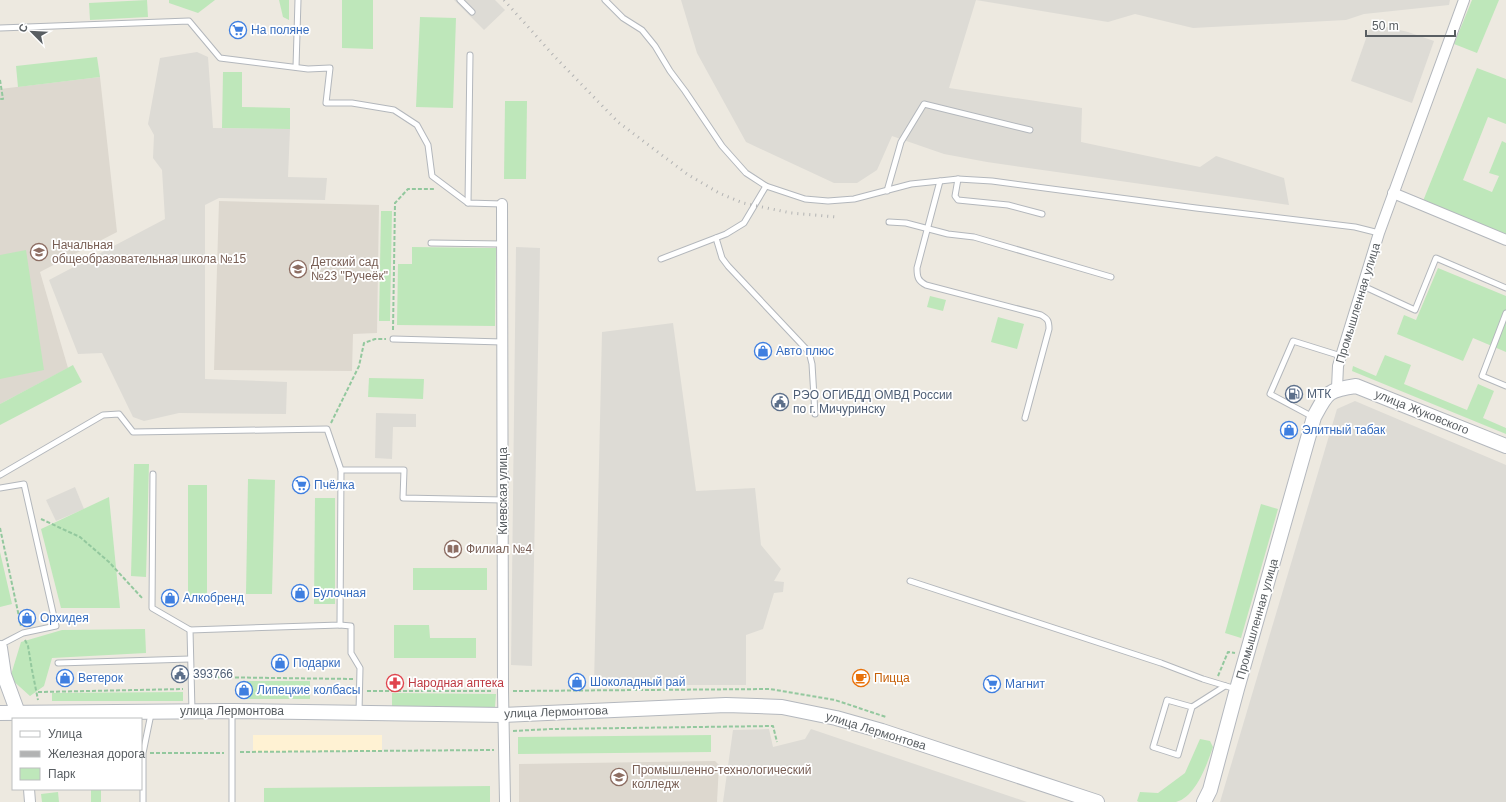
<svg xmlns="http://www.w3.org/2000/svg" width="1506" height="802" font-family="Arial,sans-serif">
	<rect width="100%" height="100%" fill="#ede9e0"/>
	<path fill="#fff2d3" d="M253 735H382V751L253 752Z"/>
	<g fill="#dddbd5">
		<path d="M454 0H495L505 10 484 30Z"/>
		<path d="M681 0H1450L1449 5 1364 14 1346 20 1193 28 1135 14 1108 22 976 0 949 88 1082 108 1081 142 1200 167 1216 156 1284 178 1289 205 987 162 944 154 892 136 877 170 857 183H834L746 142 697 53Z"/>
		<path d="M1382 26 1408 32 1434 41 1412 103 1351 81 1369 30Z"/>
		<path d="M197 52 208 57 213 128 290 129 288 177 327 178 325 200 219 198 205 205V379L287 382 286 414 179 413 144 421 133 417 102 353 78 354 49 280 165 219 162 170 153 158 154 135 148 124 160 58Z"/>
		<path d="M516 247 540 248 532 666 511 665Z"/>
		<path d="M673 323 696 491 755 488 761 545 781 569 774 581 784 582 783 592 774 593 763 629 746 635V685H594L602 332Z"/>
		<path d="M1355 401 1506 465V802H1220L1337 409Z"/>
		<path d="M376 413 416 414V427H393L392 459 375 458Z"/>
		<path d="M75 487 84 509 56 521 46 500Z"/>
		<path d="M769 729 773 747 805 739 811 729 1027 802H723L733 730Z"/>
	</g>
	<g fill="#ddd8cf">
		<path d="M100 77 117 232 40 272 68 368 0 404V89Z"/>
		<path d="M219 201 379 205 377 333 353 334 352 371 214 370Z"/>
		<path d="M715 761 719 765 717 802H519V764Z"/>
	</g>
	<g fill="#bee7ba">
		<path d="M147 0 148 17 90 20 89 3Z"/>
		<path d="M169 0H215L198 13 169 3Z"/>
		<path d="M279 0H289V20L283 17Z"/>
		<path d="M342 0H373V49L342 48Z"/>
		<path d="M1472 0H1499L1477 53 1454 44Z"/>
		<path d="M420 17 456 18 453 108 416 107Z"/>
		<path d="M97 57 100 77 18 87 16 66Z"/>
		<path d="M1477 68 1506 79V124L1488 117 1463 180 1492 192 1499 176 1489 173 1502 141 1506 143V234L1423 201Z"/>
		<path d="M223 72H242V107L290 108V129L222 128Z"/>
		<path d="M505 101H527L526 179H504Z"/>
		<path d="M381 211H392L390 321H379Z"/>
		<path d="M412 247 496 248 495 326 397 325 398 264H412Z"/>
		<path d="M26 250 44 370 0 379V255Z"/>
		<path d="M1438 268 1506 296V352L1473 338 1463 361 1397 334 1404 315 1416 320Z"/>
		<path d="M930 296 946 300 943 311 927 307Z"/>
		<path d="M998 317 1024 324 1017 349 991 342Z"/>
		<path d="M1385 355 1411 365 1404 384 1467 410 1478 384 1494 391 1483 418 1506 428V434L1352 371 1353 366 1376 376Z"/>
		<path d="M73 365 82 382 0 425V404Z"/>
		<path d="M369 378 424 379 423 399 368 397Z"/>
		<path d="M134 464H149L146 577 131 576Z"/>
		<path d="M248 479 275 480 272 594H246Z"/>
		<rect x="188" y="485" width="19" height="116"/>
		<path d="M109 497 120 608H61L41 529Z"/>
		<path d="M315 498H335V604H314Z"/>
		<path d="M1261 504 1278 509 1241 638 1225 633Z"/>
		<path d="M0 552 12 604 0 607Z"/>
		<rect x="413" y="568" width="74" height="22"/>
		<path d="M394 625H429L430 638H476V658H394Z"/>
		<path d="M145 629 146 653 52 658 44 686 30 696 10 678 21 642 62 630Z"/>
		<rect x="247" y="681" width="63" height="18"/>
		<path d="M183 692V701H52V693Z"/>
		<path d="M392 693 496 694 495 707H392Z"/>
		<path d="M711 735V752L518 754V737Z"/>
		<path d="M1200 739 1210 741 1213 747C1207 764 1196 797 1176 802 1168 802 1149 802 1139 802L1137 801 1140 792 1158 793 1185 773Z"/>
		<path d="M490 786V802H264V788Z"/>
		<rect x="91" y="789" width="10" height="13"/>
		<path d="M58 792 59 802H42L41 794Z"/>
	</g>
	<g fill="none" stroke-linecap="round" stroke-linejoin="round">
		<g stroke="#b3b7bc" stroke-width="7">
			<g id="lane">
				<path d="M460 0 472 12"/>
				<path d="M605 0 623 18 642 30 655 46 670 71 685 91 722 146 746 173 766 186"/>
				<path d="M0 28 189 21 220 58 308 69 330 68 326 103H352L394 110 417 125 428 145 432 176 468 203 502 204"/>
				<path d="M296 67 298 0"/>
				<path d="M958 179 955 196 958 200 1008 205 1042 214"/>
				<path d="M940 181 917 268C917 277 918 281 926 285L1041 315C1048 319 1049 321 1049 329L1025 418"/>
				<path d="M887 191 901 142 924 104 1030 130"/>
				<path d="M468 203 470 55"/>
				<path d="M889 222 906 223 948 234 974 237 1111 277"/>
				<path d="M716 238 722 258 728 266 809 352 812 364 815 414"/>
				<path d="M431 243 502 244"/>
				<path d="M661 259 726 234 744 223 766 186 805 199 828 201 854 199 911 184 940 181 958 179 992 181 1196 208 1355 227 1379 233"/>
				<path d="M1363 286 1415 310 1436 258 1506 288"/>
				<path d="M1506 313 1482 376 1506 386"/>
				<path d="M393 339 503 342"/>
				<path d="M1313 417 1270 394 1293 341 1341 356"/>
				<path d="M153 474 152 608 190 630"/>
				<path d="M0 475 103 415 119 414 133 432 327 429 341 470"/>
				<path d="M0 488 24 484 56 626 23 633 0 645"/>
				<path d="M910 581 1161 663 1203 679 1236 689"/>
				<path d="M340 625 351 626V653L360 668 359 712"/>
				<path d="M58 663 190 659"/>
				<path d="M1192 707 1178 755 1153 747 1167 700 1192 707 1225 686"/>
				<path d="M192 711 190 630 340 625 341 470H404L403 498 504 500"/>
				<path d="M143 802V753L151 714"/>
				<path d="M232 802V712"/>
			</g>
		</g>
		<g stroke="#b3b7bc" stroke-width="12">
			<g id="street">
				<path d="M1393 193 1506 240"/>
				<path d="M502 204 503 691 505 802"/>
				<path d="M1337 388 1338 366 1379 233 1464 0"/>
				<path d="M29 789 30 802"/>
			</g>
		</g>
		<g stroke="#b4b8be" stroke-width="16">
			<g id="secondary">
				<path d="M0 648 4 675 18 713"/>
				<path d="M0 713 232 711 504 715 726 705 782 707 836 718 882 731 1097 802"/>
				<path d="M1204 802 1210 790 1237 689 1314 417C1327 393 1327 390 1356 386L1506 446"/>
			</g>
		</g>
		<g stroke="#93c89e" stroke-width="2" stroke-dasharray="4 2" stroke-linecap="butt">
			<path d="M0 80 3 99H0"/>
			<path d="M393 330 395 203 408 189H435"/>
			<path d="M331 423 359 366 364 343 375 339H386"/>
			<path d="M41 519 80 537 109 562 143 599"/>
			<path d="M0 528 21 626"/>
			<path d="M25 640 28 646 32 670 38 700"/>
			<path d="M1218 676 1228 652 1235 653"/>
			<path d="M199 677 353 679"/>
			<path d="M367 691H493"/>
			<path d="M513 691 770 689 835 700 886 717"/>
			<path d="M38 692 183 689"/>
			<path d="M513 731 550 729 773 726 777 742"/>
			<path d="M240 752 494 750"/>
			<path d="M150 753H224"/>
		</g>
		<use href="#lane" stroke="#fff" stroke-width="5"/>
		<use href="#street" stroke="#fff" stroke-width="10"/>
		<use href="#secondary" stroke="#fff" stroke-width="14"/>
		<path stroke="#b2b3b3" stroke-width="3" stroke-dasharray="1 5" stroke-linecap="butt" d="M504 0 555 57 618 122 687 174 719 193 743 203 791 213 837 217"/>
	</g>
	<defs>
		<g id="supermarket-ring" transform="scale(0.9)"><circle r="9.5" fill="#fff" stroke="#3f7fe0" stroke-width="1.5"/><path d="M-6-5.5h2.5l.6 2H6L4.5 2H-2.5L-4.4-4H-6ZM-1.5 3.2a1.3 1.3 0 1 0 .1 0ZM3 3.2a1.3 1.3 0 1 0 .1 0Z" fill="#3f7fe0"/></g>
		<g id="school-ring" transform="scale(0.9)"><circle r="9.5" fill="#fff" stroke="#8d6e63" stroke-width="1.5"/><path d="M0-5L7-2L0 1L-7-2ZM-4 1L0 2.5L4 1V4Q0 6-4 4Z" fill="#8d6e63"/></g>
		<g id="shop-ring" transform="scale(0.9)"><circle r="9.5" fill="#fff" stroke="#3f7fe0" stroke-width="1.5"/><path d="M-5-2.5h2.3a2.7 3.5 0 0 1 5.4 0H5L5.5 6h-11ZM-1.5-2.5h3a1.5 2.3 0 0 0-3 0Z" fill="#3f7fe0"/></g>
		<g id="fuel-ring" transform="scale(0.9)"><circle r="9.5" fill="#fff" stroke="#5c6f8a" stroke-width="1.5"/><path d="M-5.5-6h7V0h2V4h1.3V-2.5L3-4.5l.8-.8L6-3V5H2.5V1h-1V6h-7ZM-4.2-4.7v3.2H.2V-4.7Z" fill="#5c6f8a"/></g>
		<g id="civic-ring" transform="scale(0.9)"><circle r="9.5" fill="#fff" stroke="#5c6f8a" stroke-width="1.5"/><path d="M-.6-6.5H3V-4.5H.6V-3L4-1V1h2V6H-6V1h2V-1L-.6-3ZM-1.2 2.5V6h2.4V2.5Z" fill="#5c6f8a"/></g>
		<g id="library-ring" transform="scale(0.9)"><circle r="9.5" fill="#fff" stroke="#8d6e63" stroke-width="1.5"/><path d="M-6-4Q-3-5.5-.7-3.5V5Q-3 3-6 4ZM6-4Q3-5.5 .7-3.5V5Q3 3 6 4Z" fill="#8d6e63"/></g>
		<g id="cafe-ring" transform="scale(0.9)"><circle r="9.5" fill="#fff" stroke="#e8710a" stroke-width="1.5"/><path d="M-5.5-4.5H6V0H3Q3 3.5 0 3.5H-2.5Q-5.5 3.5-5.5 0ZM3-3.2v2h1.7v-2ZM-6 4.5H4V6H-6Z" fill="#e8710a"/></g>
		<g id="pharmacy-ring" transform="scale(0.9)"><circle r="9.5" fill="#fff" stroke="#e0444e" stroke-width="1.5"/><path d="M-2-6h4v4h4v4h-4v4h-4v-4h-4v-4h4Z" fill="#e0444e"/></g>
		<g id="university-ring" transform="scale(0.9)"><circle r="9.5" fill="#fff" stroke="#8d6e63" stroke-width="1.5"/><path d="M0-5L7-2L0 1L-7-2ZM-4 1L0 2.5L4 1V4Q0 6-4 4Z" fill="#8d6e63"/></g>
	</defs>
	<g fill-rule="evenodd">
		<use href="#supermarket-ring" x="238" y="30"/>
		<use href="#school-ring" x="39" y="252"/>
		<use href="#school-ring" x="298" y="269"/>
		<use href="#shop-ring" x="763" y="351"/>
		<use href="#fuel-ring" x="1294" y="394"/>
		<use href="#civic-ring" x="780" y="402"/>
		<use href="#shop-ring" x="1289" y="430"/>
		<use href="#supermarket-ring" x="301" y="485"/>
		<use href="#library-ring" x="453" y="549"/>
		<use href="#shop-ring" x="300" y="593"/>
		<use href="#shop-ring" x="170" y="598"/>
		<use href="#shop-ring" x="27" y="618"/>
		<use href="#shop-ring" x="280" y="663"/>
		<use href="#civic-ring" x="180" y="674"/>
		<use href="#shop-ring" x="65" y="678"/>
		<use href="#cafe-ring" x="861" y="678"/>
		<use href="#shop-ring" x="577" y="682"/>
		<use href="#pharmacy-ring" x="395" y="683"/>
		<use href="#supermarket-ring" x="992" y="684"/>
		<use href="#shop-ring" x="244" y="690"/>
		<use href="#university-ring" x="619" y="777"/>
	</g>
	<g text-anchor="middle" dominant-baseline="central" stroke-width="3.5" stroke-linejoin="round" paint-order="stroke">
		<g font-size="12" fill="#366cbe" stroke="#fff" text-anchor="start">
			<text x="251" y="30">На поляне</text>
			<text x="776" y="351">Авто плюс</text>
			<text x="1302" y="430">Элитный табак</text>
			<text x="314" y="485">Пчёлка</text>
			<text x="313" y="593">Булочная</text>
			<text x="183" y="598">Алкобренд</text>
			<text x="40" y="618">Орхидея</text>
			<text x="293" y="663">Подарки</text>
			<text x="78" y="678">Ветерок</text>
			<text x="590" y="682">Шоколадный рай</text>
			<text x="1005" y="684">Магнит</text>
			<text x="257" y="690">Липецкие колбасы</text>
		</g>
		<g font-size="12" fill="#785e54" stroke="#fff" text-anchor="start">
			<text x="52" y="245">Начальная<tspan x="52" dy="14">общеобразовательная школа №15</tspan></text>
			<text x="311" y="262">Детский сад<tspan x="311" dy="14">№23 "Ручеёк"</tspan></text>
			<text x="466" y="549">Филиал №4</text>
			<text x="632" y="770">Промышленно-технологический<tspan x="632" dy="14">колледж</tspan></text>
		</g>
		<g font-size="12" fill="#595e62" stroke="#fff">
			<text transform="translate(1358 303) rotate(-73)">Промышленная улица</text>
			<text transform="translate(1422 412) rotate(22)">улица Жуковского</text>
			<text transform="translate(503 491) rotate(-90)">Киевская улица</text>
			<text transform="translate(1257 619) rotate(-74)">Промышленная улица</text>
			<text x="232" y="711">улица Лермонтова</text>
			<text transform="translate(556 712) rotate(-2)">улица Лермонтова</text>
			<text transform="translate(876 731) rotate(17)">улица Лермонтова</text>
		</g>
		<g font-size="12" fill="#4e5e75" stroke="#fff" text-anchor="start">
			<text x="1307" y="394">МТК</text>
			<text x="793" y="395">РЭО ОГИБДД ОМВД России<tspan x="793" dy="14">по г. Мичуринску</tspan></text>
			<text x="193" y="674">393766</text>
		</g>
		<g font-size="12" fill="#c56008" stroke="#fff" text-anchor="start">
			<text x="874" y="678">Пицца</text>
		</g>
		<g font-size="12" fill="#be3a42" stroke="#fff" text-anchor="start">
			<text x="408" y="683">Народная аптека</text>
		</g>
	</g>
	<rect x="12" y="718" width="130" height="72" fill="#ffffff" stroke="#bdbfc0"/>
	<rect x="20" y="731" width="20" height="6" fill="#ffffff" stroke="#bdbfc0"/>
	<text x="48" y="738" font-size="12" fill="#595e62">Улица</text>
	<rect x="20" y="751" width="20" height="6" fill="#b2b3b3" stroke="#bdbfc0"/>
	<text x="48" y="758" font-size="12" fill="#595e62">Железная дорога</text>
	<rect x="20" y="768" width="20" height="12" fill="#bee7ba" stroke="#bdbfc0"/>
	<text x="48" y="778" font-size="12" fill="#595e62">Парк</text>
	<g transform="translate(32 32) rotate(294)" stroke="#ffffff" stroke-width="3" paint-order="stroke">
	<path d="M0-3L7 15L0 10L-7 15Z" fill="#595e62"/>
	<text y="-6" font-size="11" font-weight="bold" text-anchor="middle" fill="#595e62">С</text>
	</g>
	<path d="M1366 30v6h89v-6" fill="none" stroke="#595e62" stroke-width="2"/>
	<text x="1372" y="30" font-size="12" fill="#595e62" stroke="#ffffff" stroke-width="3" paint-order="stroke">50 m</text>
</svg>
